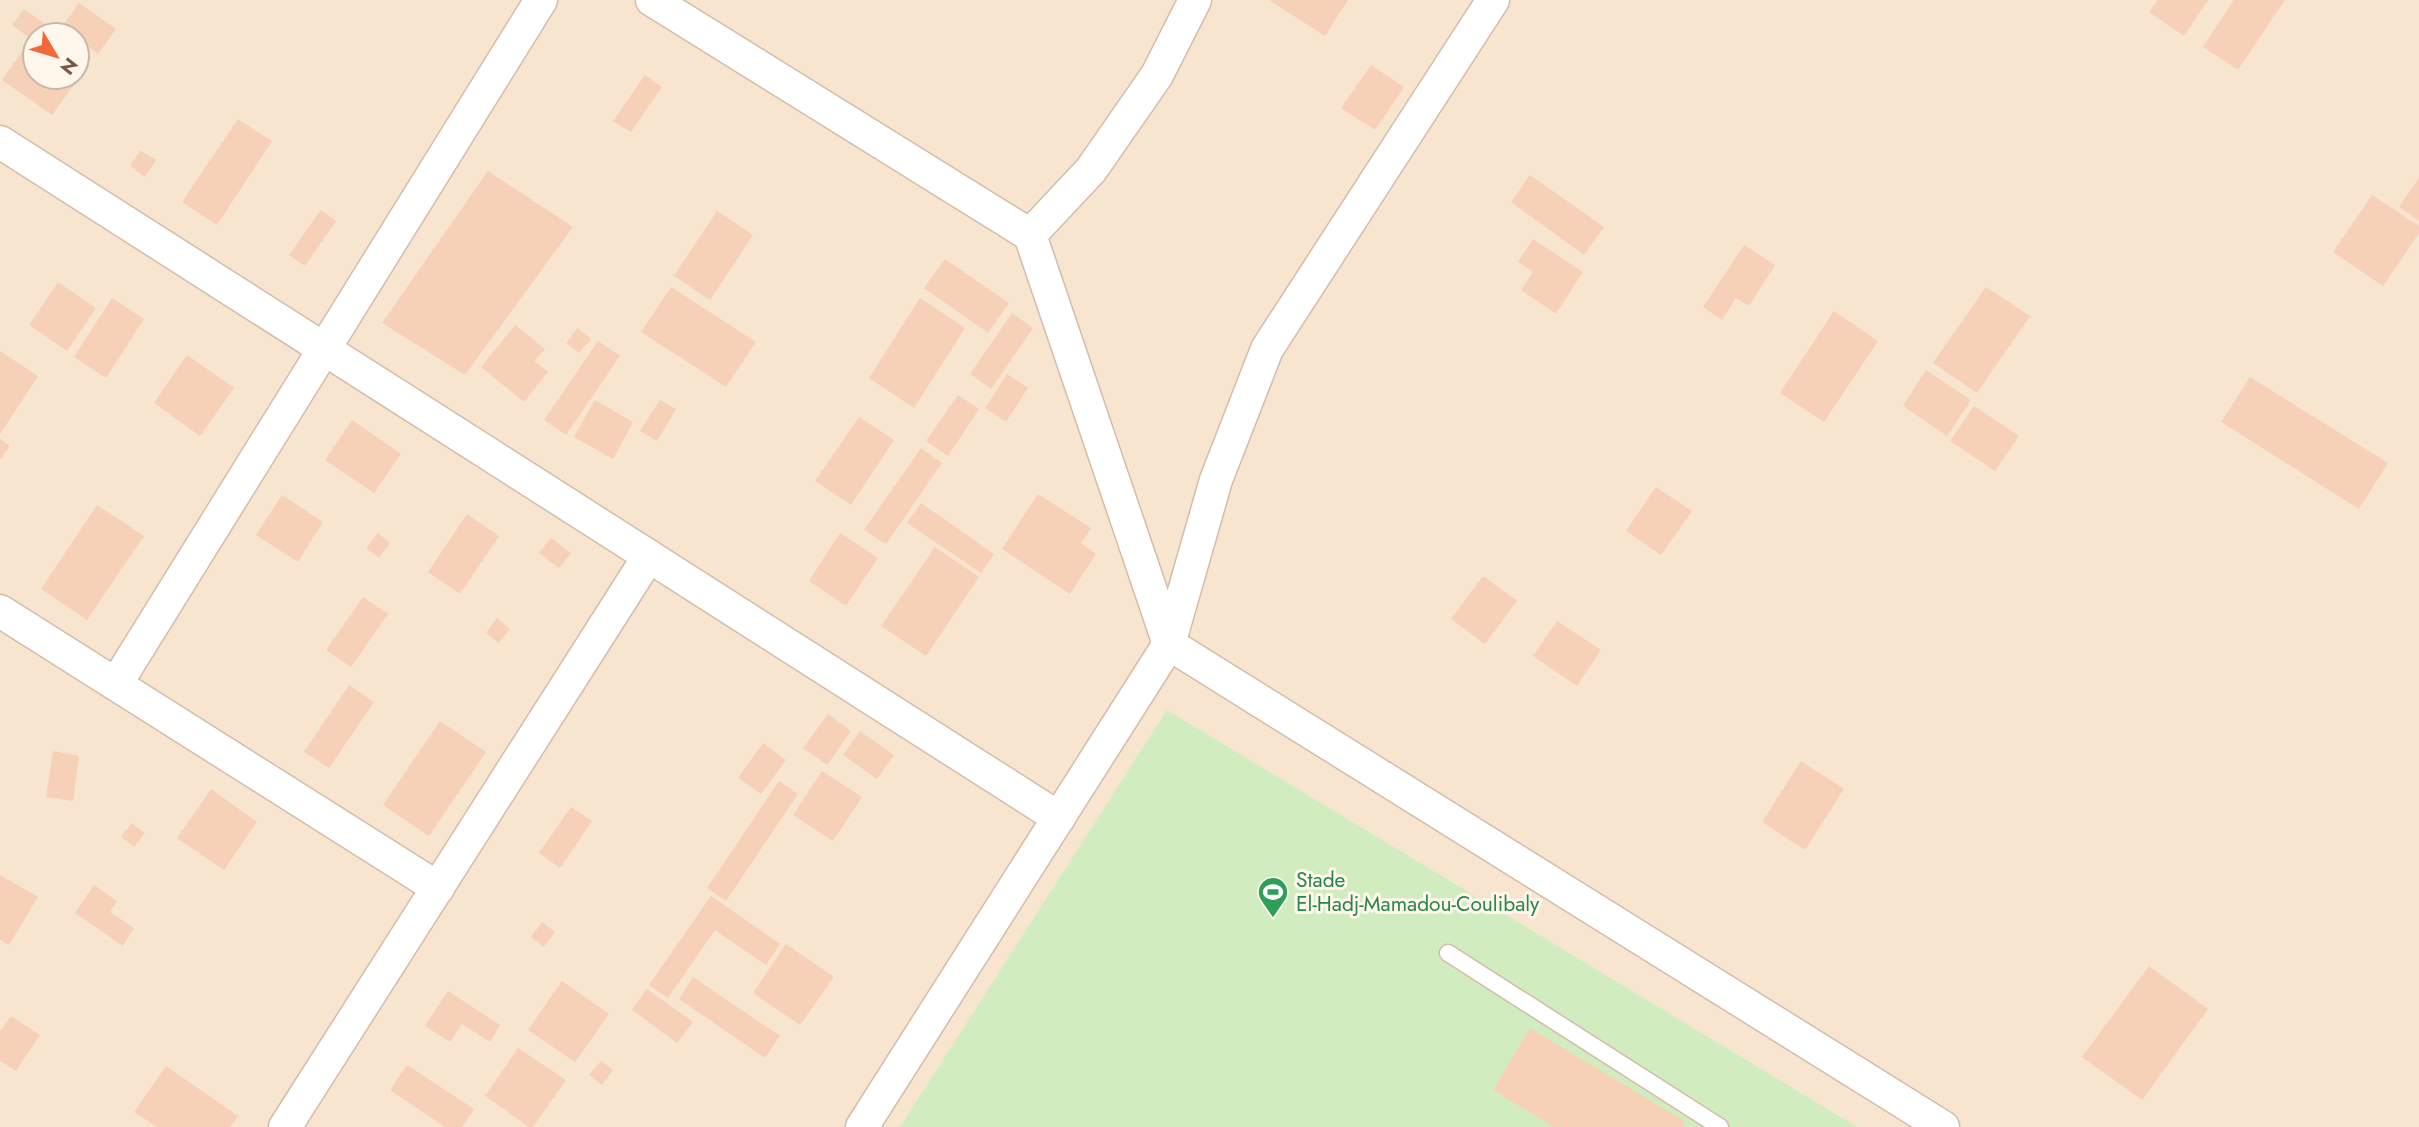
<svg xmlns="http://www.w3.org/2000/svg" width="2419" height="1127" font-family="Jost,sans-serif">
	<rect width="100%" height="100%" fill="#fef4e2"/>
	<path fill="#f7e5d0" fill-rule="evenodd" d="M0 0H2419V1127H0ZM35 35H77V77H35Z"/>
	<path fill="#d1edbf" d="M1167 710 1857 1127H900Z"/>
	<g fill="#f6d1b7">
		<path d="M1269 0H1348L1325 36Z"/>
		<path d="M2158 0H2208L2184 36 2149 12Z"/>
		<path d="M2234 0H2285L2238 70 2203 47Z"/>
		<path d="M79 3 116 29 98 54 77 39V35H71L61 28Z"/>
		<path d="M24 9 55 31 52 35H35V42L12 25Z"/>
		<path d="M23 50 35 59V77H60L73 86 52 115 2 80Z"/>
		<path d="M1371 65 1404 87 1375 130 1341 108Z"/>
		<path d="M645 75 662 87 631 132 613 121Z"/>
		<path d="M238 119 272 141 217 225 182 202Z"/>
		<path d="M140 150 156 160 145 177 130 166Z"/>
		<path d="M488 171 573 227 465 375 382 323Z"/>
		<path d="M1530 175 1604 227 1584 255 1511 202Z"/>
		<path d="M2419 178V221L2399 207Z"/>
		<path d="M2372 195 2419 226V233L2383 286 2333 252Z"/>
		<path d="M321 210 336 221 305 266 289 255Z"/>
		<path d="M717 211 753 235 710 300 674 276Z"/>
		<path d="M1533 239 1583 272 1556 314 1521 290 1533 272 1518 262Z"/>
		<path d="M1744 245 1775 265 1749 306 1736 298 1722 320 1703 307Z"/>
		<path d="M945 259 1009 303 988 333 924 288Z"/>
		<path d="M58 282 96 308 67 351 29 325Z"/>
		<path d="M671 287 756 342 726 387 641 332Z"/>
		<path d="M1986 287 2030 316 1977 393 1933 363Z"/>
		<path d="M112 298 144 319 106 378 74 357Z"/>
		<path d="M920 298 965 328 914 408 869 378Z"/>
		<path d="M1834 311 1878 341 1824 422 1780 393Z"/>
		<path d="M1012 313 1033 328 991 389 970 374Z"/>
		<path d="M515 325 545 349 534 361 548 372 524 402 481 367Z"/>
		<path d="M578 328 591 339 579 353 566 343Z"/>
		<path d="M598 341 620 356 566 435 544 420Z"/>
		<path d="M0 351 38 376 0 434Z"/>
		<path d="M187 355 234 388 200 436 154 403Z"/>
		<path d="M1926 370 1971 400 1947 436 1903 406Z"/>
		<path d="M1007 374 1028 388 1006 422 985 408Z"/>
		<path d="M2250 377 2388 463 2359 509 2221 422Z"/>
		<path d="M958 395 979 409 948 456 926 441Z"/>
		<path d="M595 400 633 422 613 459 574 437Z"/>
		<path d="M660 400 676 409 657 441 640 431Z"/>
		<path d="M1974 406 2019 436 1995 471 1950 441Z"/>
		<path d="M859 417 894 440 851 505 815 481Z"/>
		<path d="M352 420 401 454 374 493 325 460Z"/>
		<path d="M0 439 10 446 0 460Z"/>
		<path d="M921 448 942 463 886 544 864 530Z"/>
		<path d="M1656 487 1692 511 1661 555 1626 531Z"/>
		<path d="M1038 494 1091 528 1081 543 1096 554 1070 594 1002 549Z"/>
		<path d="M282 495 323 522 298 562 256 535Z"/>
		<path d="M921 503 994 554 981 573 907 523Z"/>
		<path d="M97 505 144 536 87 620 41 589Z"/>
		<path d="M467 514 499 536 460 594 428 572Z"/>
		<path d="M378 533 390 543 379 558 366 548Z"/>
		<path d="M840 533 878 558 846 606 809 581Z"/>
		<path d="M551 538 571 553 559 568 539 553Z"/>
		<path d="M935 547 979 577 926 656 881 626Z"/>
		<path d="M1483 576 1517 601 1485 644 1451 619Z"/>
		<path d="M363 597 388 614 351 667 326 650Z"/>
		<path d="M497 618 510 629 499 643 486 633Z"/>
		<path d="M1557 621 1601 650 1577 686 1533 656Z"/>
		<path d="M349 685 374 702 329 768 304 752Z"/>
		<path d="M828 714 851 731 827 765 803 748Z"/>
		<path d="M440 721 486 752 429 836 383 805Z"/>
		<path d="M860 731 894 755 877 779 843 755Z"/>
		<path d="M763 743 786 760 761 794 738 778Z"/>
		<path d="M53 751 79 756 73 801 46 797Z"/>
		<path d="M1801 761 1844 789 1805 850 1762 822Z"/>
		<path d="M822 771 862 797 833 841 793 815Z"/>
		<path d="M779 781 798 794 726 901 707 888Z"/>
		<path d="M211 789 257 822 224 870 177 838Z"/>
		<path d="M571 807 592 821 560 868 539 853Z"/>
		<path d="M132 823 145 833 134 847 121 837Z"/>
		<path d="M0 875 38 897 9 945 0 940Z"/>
		<path d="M94 885 117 901 110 912 134 928 123 946 75 913Z"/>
		<path d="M711 896 780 944 766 965 715 930 668 998 649 985Z"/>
		<path d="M542 922 555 932 544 947 531 937Z"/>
		<path d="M786 944 834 977 800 1025 753 993Z"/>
		<path d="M2149 966 2208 1009 2142 1100 2082 1057Z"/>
		<path d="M693 977 780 1036 765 1058 679 999Z"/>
		<path d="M562 981 609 1014 575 1062 528 1030Z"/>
		<path d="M647 989 693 1022 677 1043 632 1010Z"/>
		<path d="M448 991 500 1025 490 1042 462 1024 450 1042 425 1026Z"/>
		<path d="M11 1016 40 1035 16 1071 0 1061V1032Z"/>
		<path d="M1530 1028 1686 1122 1683 1127H1554L1493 1090Z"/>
		<path d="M518 1048 566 1080 533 1127H529L485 1096Z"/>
		<path d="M601 1061 613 1070 602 1085 589 1075Z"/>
		<path d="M407 1065 474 1109 462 1127H445L390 1090Z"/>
		<path d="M166 1066 238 1116 230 1127H157L134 1112Z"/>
	</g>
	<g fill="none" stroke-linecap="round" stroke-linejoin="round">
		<g stroke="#d3bdaa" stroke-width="19">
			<path id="lane" d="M1448 953 1720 1127"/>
		</g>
		<g stroke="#d3bdaa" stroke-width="35">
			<g id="street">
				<path d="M652 0 1030 235 1169 644 1943 1127"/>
				<path d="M0 142 1059 818"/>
				<path d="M1030 235 1091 170 1157 75 1195 0"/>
				<path d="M0 611 438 888"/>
				<path d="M116 684 541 0"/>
				<path d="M285 1127 649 556"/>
				<path d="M862 1127 1169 644 1216 480 1267 349 1493 0"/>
			</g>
		</g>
		<use href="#lane" stroke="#fff" stroke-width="16"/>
		<use href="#street" stroke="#fff" stroke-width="32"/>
	</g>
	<defs>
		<g id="stadium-pin" transform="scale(1.575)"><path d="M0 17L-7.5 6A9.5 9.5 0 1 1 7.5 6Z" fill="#2e9e5b" stroke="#fff7eb"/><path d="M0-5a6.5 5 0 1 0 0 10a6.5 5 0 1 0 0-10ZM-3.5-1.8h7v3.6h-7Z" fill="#fff"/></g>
	</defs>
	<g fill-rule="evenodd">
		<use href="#stadium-pin" x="1273" y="892"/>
	</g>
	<g text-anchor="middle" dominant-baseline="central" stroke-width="6" stroke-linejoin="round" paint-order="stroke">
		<g font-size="21" fill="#27864d" stroke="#fff7eb" text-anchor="start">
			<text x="1296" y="880">Stade<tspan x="1296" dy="24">El-Hadj-Mamadou-Coulibaly</tspan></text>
		</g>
	</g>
	<g transform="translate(56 56) rotate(128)"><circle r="33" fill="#fff7eb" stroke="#c9b8a9" stroke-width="2"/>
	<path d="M0-5L12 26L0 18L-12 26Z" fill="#f3673c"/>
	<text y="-10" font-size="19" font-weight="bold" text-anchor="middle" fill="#795946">N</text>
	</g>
</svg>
